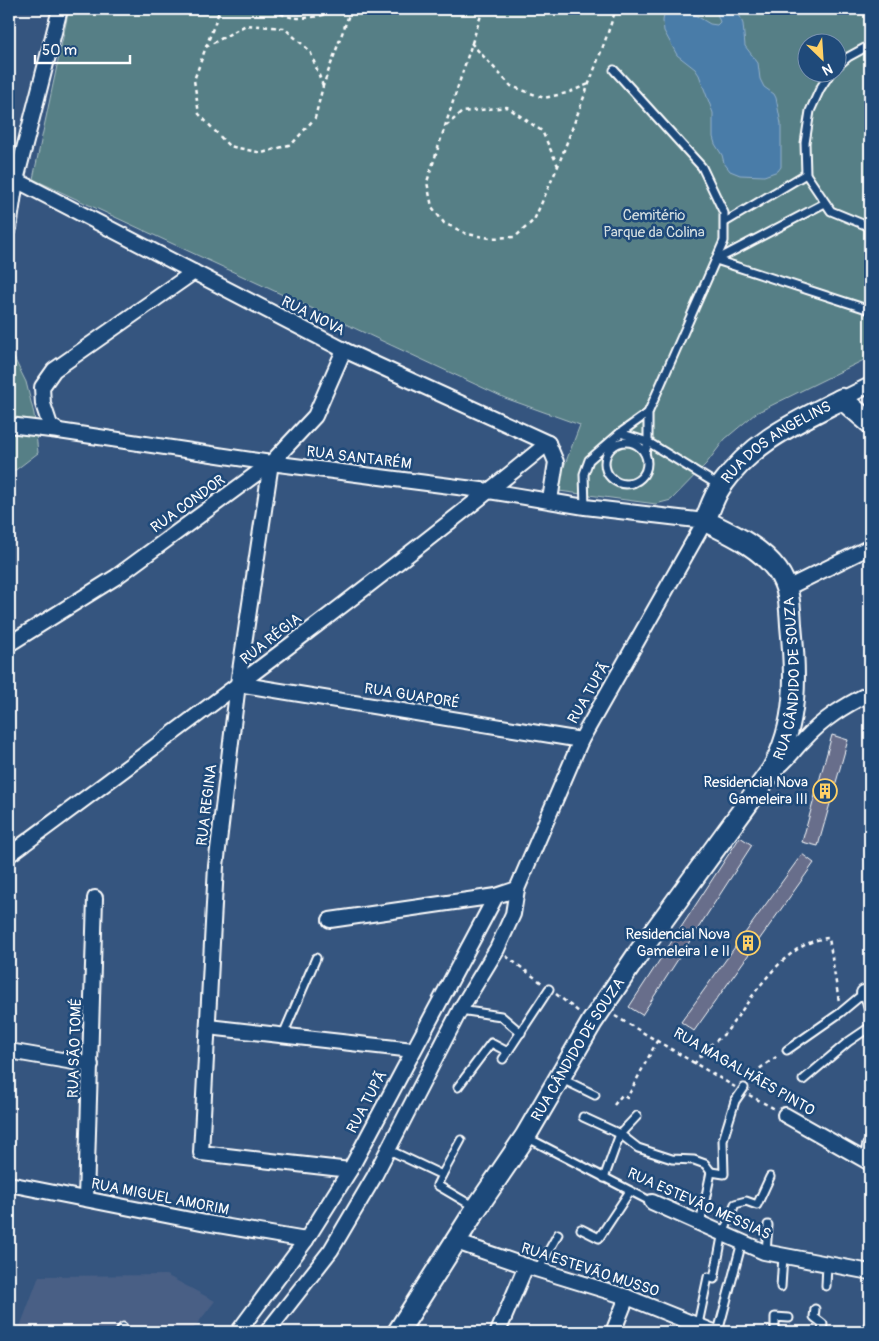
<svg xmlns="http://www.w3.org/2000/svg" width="879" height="1341" font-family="Pangolin,sans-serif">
	<rect width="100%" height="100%" fill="#35557f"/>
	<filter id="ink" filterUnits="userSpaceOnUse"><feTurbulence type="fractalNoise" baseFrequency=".02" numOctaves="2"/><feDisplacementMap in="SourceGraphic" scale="10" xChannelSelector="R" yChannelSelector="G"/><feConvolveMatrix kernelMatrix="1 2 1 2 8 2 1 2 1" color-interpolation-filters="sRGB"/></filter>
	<g filter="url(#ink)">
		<path fill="#485f85" d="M166 1275 215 1301 191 1332H18L39 1276Z"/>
		<g fill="#567f86" stroke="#aabfc2" fill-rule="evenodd">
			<path d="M69 9H870V357L756 413 725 439 706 464 671 500 656 504 559 491 557 485 580 425 505 398 33 179ZM806 42H836V72H806Z"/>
			<path d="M9 356 14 358 26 382 34 414 38 453 17 469 9 473Z"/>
		</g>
		<path fill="#4a7ca8" stroke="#92b0cb" d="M669 9H685L710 24 717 25 720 22 717 14 712 9H737L743 24 745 46 758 63 760 79 764 87 774 94 776 98 781 124V167L778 171 764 176 740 175 730 171 724 163 722 155 715 144 713 137V113L699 75 695 69 677 55 664 31 663 21 664 14Z"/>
		<g fill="#676e8b" stroke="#fff">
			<path d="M832 735 848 740 818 846 802 842Z"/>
			<path d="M740 837 752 845 642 1015 629 1007Z"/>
			<path d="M802 854 814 863 694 1031 681 1022Z"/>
		</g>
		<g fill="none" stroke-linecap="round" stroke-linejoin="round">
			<g stroke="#fff" stroke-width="11">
				<g id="lane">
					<path d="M836 67 848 57 870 45"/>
					<path d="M614 70 702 167 724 213V241L648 413"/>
					<path d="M831 72 820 89 810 111 805 143 806 174 831 211 870 227"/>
					<path d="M725 222 806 174"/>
					<path d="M716 260 870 310"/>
					<path d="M716 260 825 203"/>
					<path d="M619 435 620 433 648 442 718 485"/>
					<circle cx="626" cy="463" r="21"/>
					<path d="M585 507 584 474 589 460 620 433 648 413V442L645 453"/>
					<path d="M460 1010 501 1016 521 1033"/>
					<path d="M283 1035 316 958"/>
					<path d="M787 1050 840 1013 864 993 870 1015"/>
					<path d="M503 1059 549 989"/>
					<path d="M560 1078 595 1095"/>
					<path d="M803 1080 848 1042 870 1027"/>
					<path d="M458 1087 491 1043 508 1052"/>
					<path d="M583 1117 620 1134 638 1148 672 1159 694 1160 705 1164 711 1172 700 1224"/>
					<path d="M526 1137 652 1202"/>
					<path d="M389 1150 442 1175 437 1185 476 1208"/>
					<path d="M711 1172 724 1174 723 1140 735 1101 744 1088"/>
					<path d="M442 1175 461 1140"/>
					<path d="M604 1178 620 1134 637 1116"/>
					<path d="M581 1229 599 1238 630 1191"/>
					<path d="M766 1253 768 1225"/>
					<path d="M538 1270 558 1234"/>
					<path d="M826 1286 827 1264"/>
					<path d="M781 1287 783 1256"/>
					<path d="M815 1309 814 1317 823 1324 822 1332"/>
					<path d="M698 1324 708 1277 714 1279 722 1237 735 1204 746 1201 757 1205 770 1177"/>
					<path d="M120 1332 123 1327"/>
					<path d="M718 1332 742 1242"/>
					<path d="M775 1332V1317L789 1318"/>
					<path d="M865 1332 870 1322V1314"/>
				</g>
			</g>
			<g stroke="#fff" stroke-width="18">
				<g id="street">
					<path d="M9 180H16L344 350 548 443 556 462 550 500"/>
					<path d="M9 228 16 180 60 9"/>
					<path d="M842 399 870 385"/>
					<path d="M9 425 59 431 271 463 489 491 585 507 705 521 581 740 517 889 513 914 497 949 460 1010 374 1177 331 1250 267 1332"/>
					<path d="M59 431 50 425 43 404 42 387 54 370 194 272"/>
					<path d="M271 463 238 684 216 866 201 1153 350 1170"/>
					<path d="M787 588 870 547"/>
					<path d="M9 644 116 577 271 463 315 416 344 350"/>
					<path d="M238 684 581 740"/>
					<path d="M775 769C787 762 793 750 803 741 823 719 844 706 870 693"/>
					<path d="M9 855C191 720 373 586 548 443"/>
					<path d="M330 920 496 896"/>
					<path d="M864 993 870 994"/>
					<path d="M208 1027 413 1050"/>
					<path d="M9 1051 91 1065"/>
					<path d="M785 1115 870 1163"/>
					<path d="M868 1162 870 1146"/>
					<path d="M9 1184 206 1223 306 1240"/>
					<path d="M86 1199 95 898"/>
					<path d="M652 1202 764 1252 870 1272"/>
					<path d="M456 1242 526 1266 627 1297 714 1332"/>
					<path d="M238 1332 306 1240 350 1170 496 896 517 889"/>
					<path d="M498 1332 526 1266"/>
					<path d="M613 1332 627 1297"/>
				</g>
			</g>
			<g stroke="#fff" stroke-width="24">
				<g id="secondary">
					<path id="s1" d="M398 1332 476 1209 525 1137 592 1022 638 954 772 770C798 723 796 676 791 625 790 605 789 586 777 570 759 546 731 534 705 521 710 509 714 496 721 486 753 441 795 423 842 399L870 423"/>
				</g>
			</g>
			<g stroke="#fff" stroke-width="2.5" stroke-dasharray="4 4" stroke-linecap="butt">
				<path d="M274 9C293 25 321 16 343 9"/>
				<path d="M483 9 427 182 432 207 444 223 467 234 490 238 515 237 534 220 558 166 605 41 616 9"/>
				<path d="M471 43 511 86 544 98 567 93 589 84"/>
				<path d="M206 47 220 9"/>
				<path d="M323 86 310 51 284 28 246 25 206 47 194 80 199 114 229 146 262 153 292 144 315 118 323 86 351 9"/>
				<path d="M446 126 462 112 507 107 542 131 558 166"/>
				<path d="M506 956 542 983"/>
				<path d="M556 994 579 1012"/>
				<path d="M615 1016 735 1087"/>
				<path d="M694 1064C699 1058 704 1051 709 1046 715 1041 722 1037 727 1031 752 998 784 941 829 938L839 1002"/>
				<path d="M750 1081 759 1069 779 1055"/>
				<path d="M749 1095 775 1109"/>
				<path d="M614 1105 622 1095 627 1098 657 1041"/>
			</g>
			<use href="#lane" stroke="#1f4a7a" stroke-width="7"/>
			<use href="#street" stroke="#1f4a7a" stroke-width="14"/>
			<use href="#secondary" stroke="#1f4a7a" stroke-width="20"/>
		</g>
	</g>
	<defs>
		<g id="building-ring" transform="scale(1.25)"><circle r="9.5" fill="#1f4a7a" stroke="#ffd166" stroke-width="1.5"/><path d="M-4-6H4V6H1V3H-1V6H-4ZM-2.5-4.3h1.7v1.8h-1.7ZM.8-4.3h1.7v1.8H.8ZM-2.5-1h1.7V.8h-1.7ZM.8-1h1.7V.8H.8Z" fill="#ffd166"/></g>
	</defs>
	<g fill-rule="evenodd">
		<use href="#building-ring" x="825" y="791"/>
		<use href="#building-ring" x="748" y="943"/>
	</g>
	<g text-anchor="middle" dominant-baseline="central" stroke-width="5" stroke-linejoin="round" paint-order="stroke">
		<g font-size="15" fill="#d5dfe1" stroke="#1f4a7a">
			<text x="654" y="215">Cemitério<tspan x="654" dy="17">Parque da Colina</tspan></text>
		</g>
		<g font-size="15" fill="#fff" stroke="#1f4a7a">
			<text transform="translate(313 316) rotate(27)">RUA NOVA</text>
			<text stroke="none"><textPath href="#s1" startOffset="1080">RUA DOS ANGELINS</textPath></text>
			<text transform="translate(359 458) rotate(7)">RUA SANTARÉM</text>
			<text transform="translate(188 504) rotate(-36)">RUA CONDOR</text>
			<text transform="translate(271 639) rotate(-38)">RUA RÉGIA</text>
			<text stroke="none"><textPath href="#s1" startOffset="770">RUA CÂNDIDO DE SOUZA</textPath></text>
			<text transform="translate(589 693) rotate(-60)">RUA TUPÃ</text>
			<text transform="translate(412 696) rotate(9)">RUA GUAPORÉ</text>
			<text transform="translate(207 805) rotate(-83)">RUA REGINA</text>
			<text transform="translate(75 1048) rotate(-88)">RUA SÃO TOMÉ</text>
			<text stroke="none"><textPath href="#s1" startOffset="335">RUA CÂNDIDO DE SOUZA</textPath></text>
			<text transform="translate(744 1072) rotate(30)">RUA MAGALHÃES PINTO</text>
			<text transform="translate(367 1102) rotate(-62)">RUA TUPÃ</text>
			<text transform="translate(160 1197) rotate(11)">RUA MIGUEL AMORIM</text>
			<text transform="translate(699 1204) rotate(24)">RUA ESTEVÃO MESSIAS</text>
			<text transform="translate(590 1270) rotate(18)">RUA ESTEVÃO MUSSO</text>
		</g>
		<g font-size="15" fill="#fff" stroke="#1f4a7a" text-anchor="end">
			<text x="808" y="782">Residencial Nova<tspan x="808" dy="17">Gameleira III</tspan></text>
			<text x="730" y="934">Residencial Nova<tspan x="730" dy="17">Gameleira I e II</tspan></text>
		</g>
	</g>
	<rect width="879" height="1341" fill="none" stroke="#1f4a7a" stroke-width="30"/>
	<rect x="15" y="15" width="849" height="1311" fill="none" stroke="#fff" stroke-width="2" filter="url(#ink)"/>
	<g transform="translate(822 58) rotate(155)"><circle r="24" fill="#1f4a7a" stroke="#7992af"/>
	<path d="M0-4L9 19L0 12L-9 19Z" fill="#ffd166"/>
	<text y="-8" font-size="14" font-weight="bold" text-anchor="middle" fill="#ffffff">N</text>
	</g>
	<path d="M35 55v8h95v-8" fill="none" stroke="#ffffff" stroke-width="2.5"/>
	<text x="42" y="55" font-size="15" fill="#ffffff" stroke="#1f4a7a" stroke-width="4" paint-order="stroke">50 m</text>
</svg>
